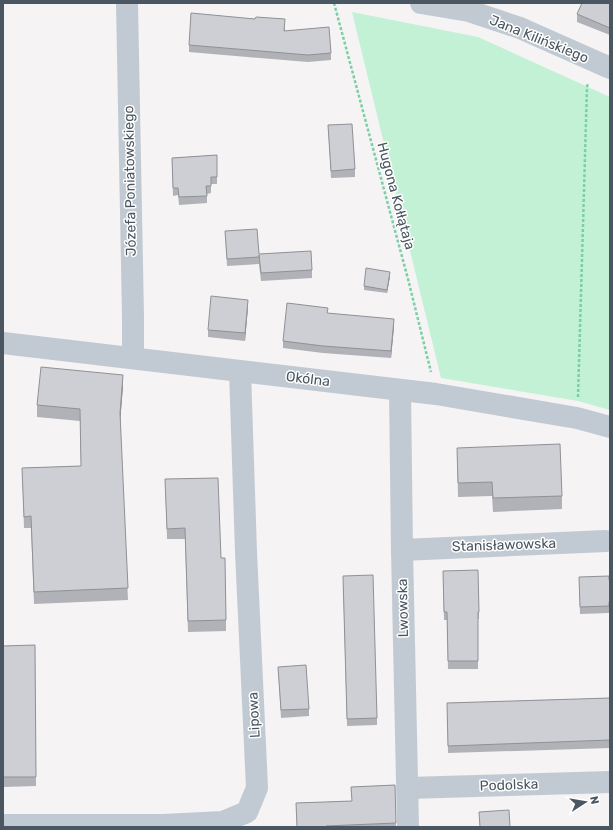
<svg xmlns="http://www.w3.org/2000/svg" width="613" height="830" font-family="Rubik,sans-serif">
	<rect width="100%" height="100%" fill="#f5f3f3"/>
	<path fill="#c3f1d5" d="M352 12 478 37 610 97V410L578 401 441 378Z"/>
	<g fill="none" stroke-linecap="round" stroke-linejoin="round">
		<g stroke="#7ad0a6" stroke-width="2.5" stroke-dasharray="3 2" stroke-linecap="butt">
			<path d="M334 3 408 279 431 372"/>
			<path d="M578 397 587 87 588 83"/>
		</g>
		<g stroke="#c1cad2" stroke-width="22">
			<path d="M127 3 133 317V358"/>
			<path d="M421 3 469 11 520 28 610 68"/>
			<path d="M3 343 436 394 577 418 610 427"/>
			<path d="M400 390 402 550 408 827"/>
			<path d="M402 550 606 541"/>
			<path d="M408 788 610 782"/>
			<path d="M3 825H163L223 822 247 812 257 788 246 552 240 371"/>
		</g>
	</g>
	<g fill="#b0b2b7">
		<path d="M610 3V35L577 22V14Z"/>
		<path d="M285 27V31L331 53V60L308 62 189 52V45Z"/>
		<path d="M328 125 355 169V177L331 178Z"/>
		<path d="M217 155V184H211V193L207 194V203L179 205 178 195 173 196 172 158Z"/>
		<path d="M225 231 259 254 312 270V278L261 281 259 264 227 266Z"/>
		<path d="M390 276 387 293 364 290V286Z"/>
		<path d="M248 307 245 341 208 337V330Z"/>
		<path d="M328 314 394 326 391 358 323 353 283 348V341Z"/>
		<path d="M123 386 120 421 128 600 34 604 31 528H24L22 468 81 466 80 421 37 417V405Z"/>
		<path d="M457 448 562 496V509L493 512 492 496 458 497Z"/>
		<path d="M165 479 221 558 226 620V631L188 632 185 539H167Z"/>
		<path d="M443 571 479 612V619H478V669H448L447 620H444Z"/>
		<path d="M579 577 610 580V610H609V613L580 614Z"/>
		<path d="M343 583 377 718V725L347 726Z"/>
		<path d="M35 645 36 786 3 787V646Z"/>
		<path d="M278 667 309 709V716L281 718Z"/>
		<path d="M610 698V748L448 753 447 703Z"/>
		<path d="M395 785 396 827H297L296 803 352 801 351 787Z"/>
	</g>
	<g fill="#909195">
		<path d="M390 272V276L387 293V290Z"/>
		<path d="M248 300V307L245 341V333Z"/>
		<path d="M394 319V326L391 358V351Z"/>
		<path d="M123 375V386L120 425V413Z"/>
	</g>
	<g fill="#cdcfd5" stroke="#909195">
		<path d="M582 3H610V28L577 14Z"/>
		<path d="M191 13 255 19 256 17 285 19 284 31 329 27 331 53 308 55 189 45Z"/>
		<path d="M352 124 355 169 331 171 328 125Z"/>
		<path d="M217 155V177H211V186H206L207 196 179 197 178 188H173L172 158Z"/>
		<path d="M257 229 259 254 311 251 312 270 261 273 259 255V257L227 259 225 231Z"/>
		<path d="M366 268 390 272 387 290 364 286Z"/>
		<path d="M211 296 248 300 245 333 208 330Z"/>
		<path d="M287 303 328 308 327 313 394 319 391 351 323 346 283 341Z"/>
		<path d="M41 367 123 375 120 413 128 588 34 592 31 516 24 517 22 468 81 466 80 409 37 405Z"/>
		<path d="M560 444 562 496 493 498 492 482 458 483 457 448Z"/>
		<path d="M218 478 221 558H225L226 620 188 621 185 528 167 529 165 479Z"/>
		<path d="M478 570 479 612H478V661H448L447 612H444L443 571Z"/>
		<path d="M373 575 377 718 347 719 343 576Z"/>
		<path d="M609 576V580H610V602H609V606L580 607 579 577Z"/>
		<path d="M35 645 36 777H3V646Z"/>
		<path d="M306 665 309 709 281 710 278 667Z"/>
		<path d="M610 698V740L448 746 447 703Z"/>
		<path d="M395 785 396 823 326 826V827H297L296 803 352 801 351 787Z"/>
		<path d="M509 810 510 827H480L479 812Z"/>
	</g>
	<g text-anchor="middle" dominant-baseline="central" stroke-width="3" stroke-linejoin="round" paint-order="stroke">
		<g font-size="14" fill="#4a5661" stroke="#fff">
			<text transform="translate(539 39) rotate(22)">Jana Kilińskiego</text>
			<text transform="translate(130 181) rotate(-91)">Józefa Poniatowskiego</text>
			<text transform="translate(396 196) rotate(75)">Hugona Kołłątaja</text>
			<text transform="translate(308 379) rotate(7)">Okólna</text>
			<text transform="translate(504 545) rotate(-2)">Stanisławowska</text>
			<text transform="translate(403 608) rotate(-91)">Lwowska</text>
			<text transform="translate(254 715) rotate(-93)">Lipowa</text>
			<text transform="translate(509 785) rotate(-2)">Podolska</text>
		</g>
	</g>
	<rect width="613" height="830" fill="none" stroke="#4a5661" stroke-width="8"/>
	<g transform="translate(585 802) rotate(78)" stroke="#ffffff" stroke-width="3" paint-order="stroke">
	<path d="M0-3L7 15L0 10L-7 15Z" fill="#4a5661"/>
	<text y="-6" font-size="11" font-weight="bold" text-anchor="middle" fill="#4a5661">N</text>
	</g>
</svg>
